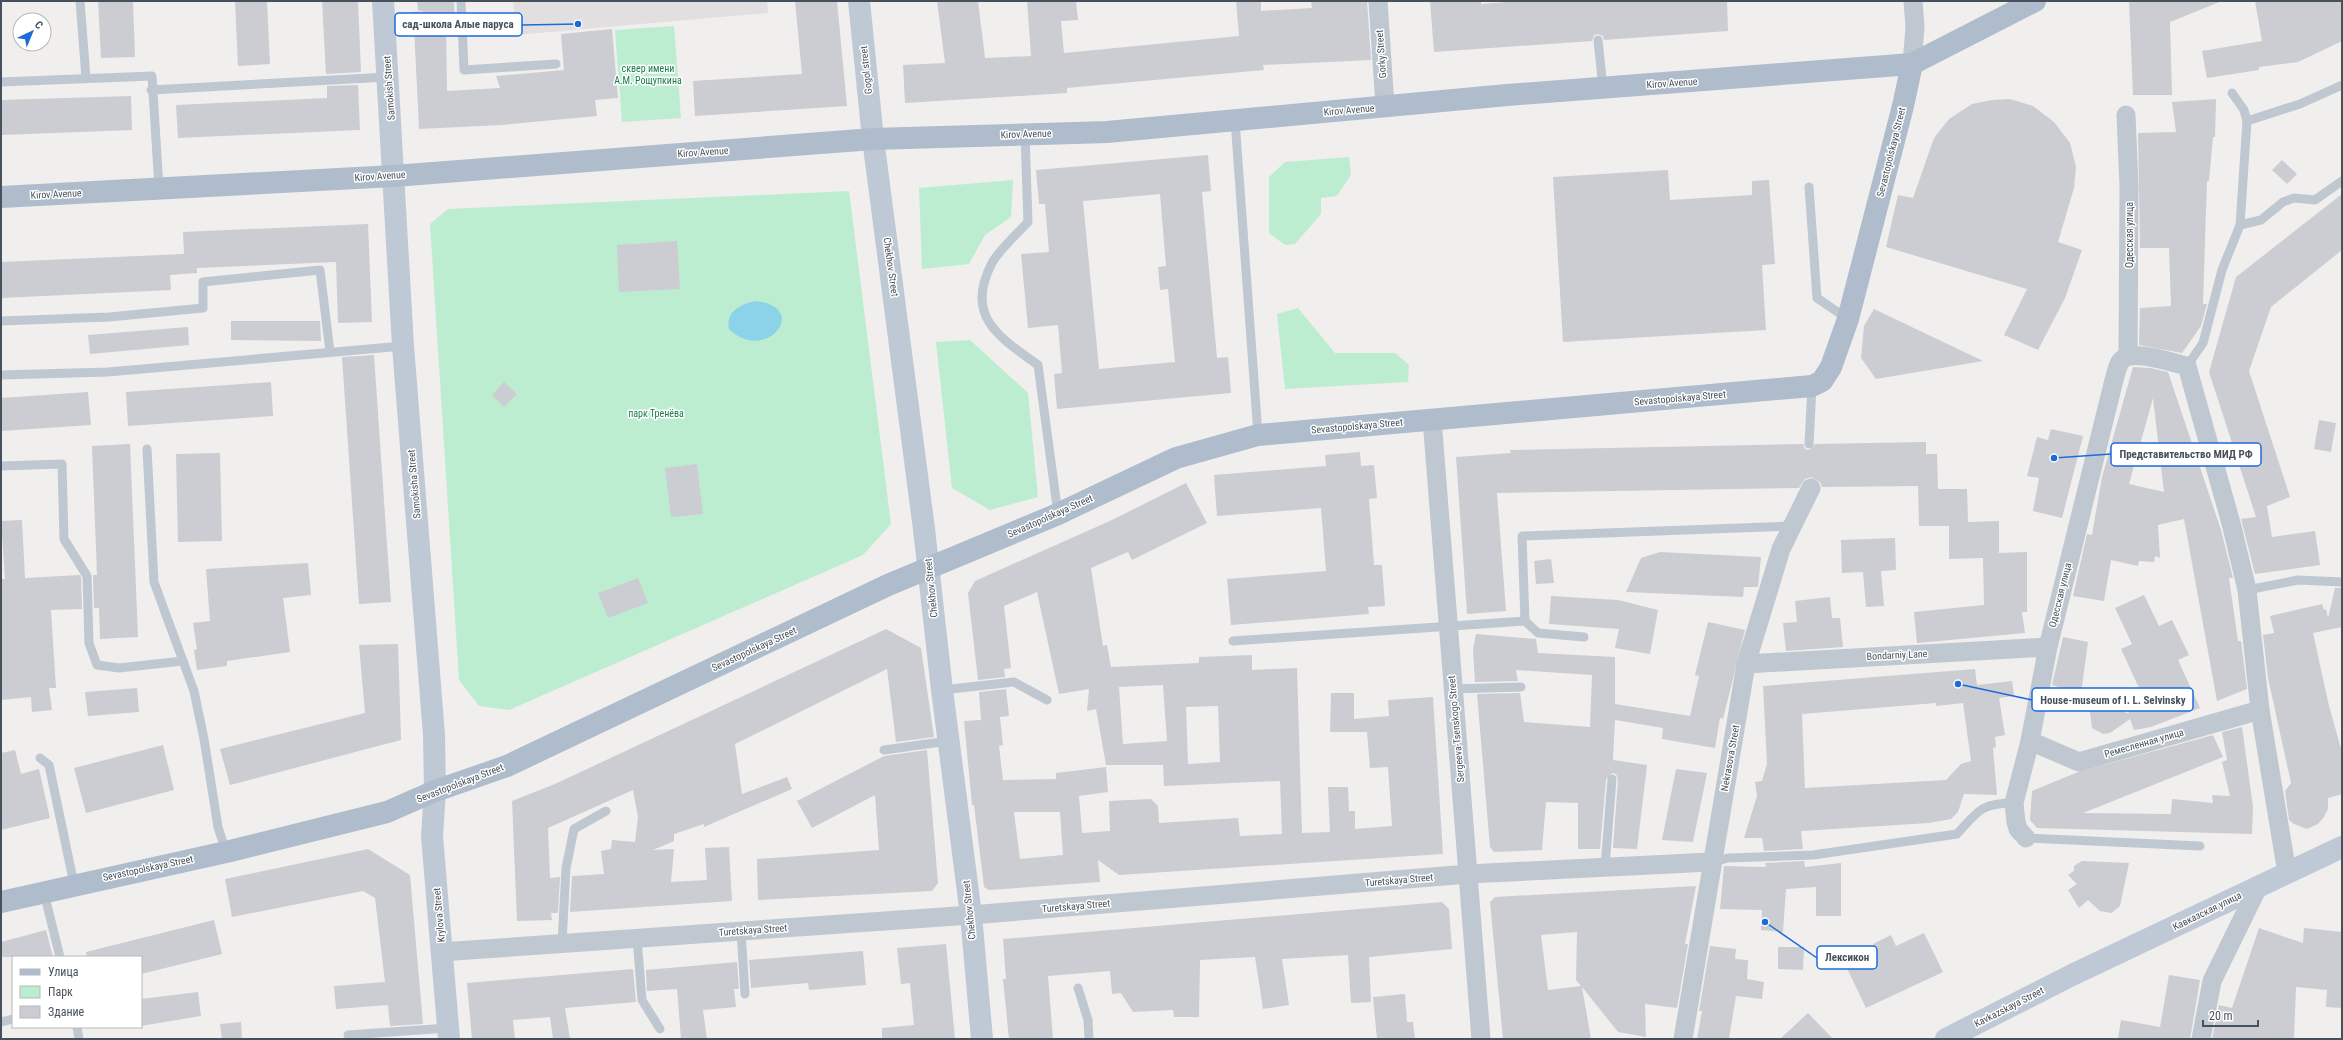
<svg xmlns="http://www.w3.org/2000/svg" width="2343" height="1040" font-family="'Roboto Condensed',sans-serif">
	<rect width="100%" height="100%" fill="#f1eeee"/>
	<path fill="#e2dfe0" d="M513 1H767L768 13 516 35Z"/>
	<g fill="#bdedd1">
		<path d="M674 26 681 118 622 122 615 30Z"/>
		<path d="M1349 157 1351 175 1337 196 1321 198V214L1295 244 1285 245 1269 233V177L1285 162Z"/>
		<path d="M1013 180 1011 217 985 235 969 264 922 269 919 188Z"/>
		<path d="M849 191 891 524 863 555 509 710 479 706 459 680 430 224 448 209Z"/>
		<path d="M1298 308 1335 353H1395L1409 365 1408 382 1285 389 1277 314Z"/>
		<path d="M970 340 1028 393 1038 497 990 510 952 488 936 342Z"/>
	</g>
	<path fill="#8bd3e9" d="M755 301C812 307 766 365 729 329 725 312 741 304 755 301Z"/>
	<g fill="#cbcdd3" fill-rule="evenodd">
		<path d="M98 1H133L135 57 101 58Z"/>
		<path d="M235 1H267L270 64 238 66Z"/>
		<path d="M322 1H358L361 72 326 74Z"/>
		<path d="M417 1H454L455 25H446L447 91 500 88 496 76 564 70 561 34 612 29 618 98 595 100 597 116 501 125 419 129 414 27H418V22L424 16 423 12 418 10Z"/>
		<path d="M795 1H837L847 106 695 116 693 81 802 74Z"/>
		<path d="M937 1H978L985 58 1031 56 1027 1H1076L1078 20 1061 21 1064 53 1239 36 1236 1H1261V11L1312 8 1311 1H1367L1371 60 1263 65 1264 70 1067 88V93L905 103 903 65 945 63Z"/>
		<path d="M1430 1H1481V4L1519 1H1727L1728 31 1604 40 1603 36 1598 34 1594 35 1592 41 1434 52Z"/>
		<path d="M2129 1H2222L2170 22 2172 95H2133Z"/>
		<path d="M2255 1H2342V41L2298 62 2259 67V70L2207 78 2202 51 2262 41Z"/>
		<path d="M358 85 360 130 178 138 176 105 327 98V86Z"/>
		<path d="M131 96 132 130 1 135V100Z"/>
		<path d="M2010 99 2033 106 2054 122 2070 143 2076 167 2074 188 2058 242 2082 250 2065 298 2038 350 2004 335 2027 289 1886 247 1898 195 1913 198 1934 138 1949 119 1972 104 1992 100Z"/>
		<path d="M2216 99 2215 137H2213L2209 181H2207L2203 304H2207L2201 326 2182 353 2139 345 2140 308 2171 306 2169 248H2140L2138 133 2176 132 2172 102Z"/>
		<path d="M1208 155 1211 191 1202 192 1217 358 1228 357 1231 393 1057 409 1054 374 1062 373 1058 325 1028 328 1021 254 1049 252 1045 204H1039L1036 170ZM1160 194 1166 266 1158 267 1160 290 1168 289 1175 362 1099 369 1083 201Z"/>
		<path d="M2282 160 2297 174 2287 184 2272 170Z"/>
		<path d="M1668 170 1670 200 1752 195V181L1769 180 1775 264 1762 265 1766 330 1563 342 1553 177Z"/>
		<path d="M2342 194V250L2271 307 2249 371 2290 497 2267 506 2272 537 2315 531 2320 565 2255 574 2241 519 2256 517 2209 372 2236 277Z"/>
		<path d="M368 224 372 322 338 323 336 262 197 268V273L170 275 171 290 1 298V262L184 254 183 232Z"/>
		<path d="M677 241 680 289 619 292 617 245Z"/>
		<path d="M1874 309 1983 361 1876 379 1861 358 1864 326Z"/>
		<path d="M231 321H320L321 341 231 340Z"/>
		<path d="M188 327 189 345 90 354 88 335Z"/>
		<path d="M374 355 391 602 359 604 342 357Z"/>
		<path d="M2133 367 2150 368 2168 372 2221 530 2233 578H2229L2238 641H2241L2247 689 2217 701 2184 519 2158 525 2160 558 2155 556 2154 562 2139 561 2138 566 2111 560 2104 601 2073 596 2087 534 2092 535 2102 477ZM2153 398 2164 492 2129 484Z"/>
		<path d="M271 382 273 416 128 426 126 392Z"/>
		<path d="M504 382 517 394 504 407 492 395Z"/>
		<path d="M88 392 91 425 1 431V398Z"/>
		<path d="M2319 420 2336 423 2331 452 2314 449Z"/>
		<path d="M2051 429 2083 436 2062 518 2033 511 2039 478 2027 476 2037 437 2048 440Z"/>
		<path d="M1926 442V454H1937L1938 489H1967L1968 522 1999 521V553L2027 552V612H2022L2025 633 1917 643 1914 612 1984 605 1983 558 1949 559V526H1919L1918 486 1822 487 1820 482 1811 477 1805 479 1799 488 1497 493 1506 611 1467 614 1456 457 1511 453 1510 450 1803 444 1805 449 1809 450 1815 444Z"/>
		<path d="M130 444 138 637 100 639 99 608H94L93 575H97L92 446Z"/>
		<path d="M1360 452 1361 466 1374 465 1377 498 1369 499 1374 565H1382L1385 606 1368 607 1369 614 1231 625 1227 579 1326 571 1321 508 1217 516 1214 475 1326 466 1325 455Z"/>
		<path d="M220 453 222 541 178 542 176 454Z"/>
		<path d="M697 464 703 514 671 517 665 468Z"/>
		<path d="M1186 483 1207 523 1132 560 1128 552 1091 568 1103 646 1107 645 1111 667 1199 663V657L1252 655V670L1297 668 1302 833 1330 832 1328 787H1348L1349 811H1355V829L1392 826 1388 767 1370 768 1367 732H1330L1331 693H1354V719L1389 716 1388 700 1433 697 1443 854 1119 875 1098 860 1100 882 989 890 984 887 974 805H972L964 721 981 720 979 692 1006 689 1009 716 1000 717 1003 745 999 746 1003 780 1056 779V773L1106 767 1108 792 1079 796 1082 833 1110 831 1109 801 1151 799 1158 806 1159 823 1238 818 1240 836 1282 834 1280 781 1164 786 1163 765H1106L1096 709 1087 711 1089 689 1059 694 1037 592 1004 606 1011 668 1004 669 1005 677 978 680 968 593 975 581 1112 520ZM1163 685 1167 741 1123 744 1119 687ZM1218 706 1220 762 1188 764 1186 707ZM1014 812H1060L1063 855 1020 859Z"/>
		<path d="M22 520 25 578 80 575 81 578 82 609 51 610 56 688H49L52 710 32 712 31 697 1 700V579H5L1 521Z"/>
		<path d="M1895 538 1896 570 1881 571 1884 606 1866 607 1863 572 1842 573 1841 540Z"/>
		<path d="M1660 552 1761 557 1758 587H1744L1743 597 1626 592 1641 558Z"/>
		<path d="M1551 559 1554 583 1536 584 1534 561Z"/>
		<path d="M308 563 311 595 283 598 290 652 227 661V666L197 670 194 650 197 649 193 623 210 621 206 569Z"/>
		<path d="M638 578 648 603 608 618 598 593Z"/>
		<path d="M2335 588H2342V627L2313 633 2329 706 2342 752V794L2328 798V809L2324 817 2318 824 2307 829 2294 824 2289 820 2285 791 2291 783 2268 678 2263 635 2274 633 2270 616 2322 604 2324 610 2326 609 2328 618Z"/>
		<path d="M2144 595 2159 626 2172 620 2189 655 2178 660 2200 708 2151 727 2134 730 2130 719 2110 733 2103 734 2092 728 2090 712 2098 704 2107 703 2129 714 2127 709 2146 703 2121 649 2132 644 2115 608Z"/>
		<path d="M1551 596 1618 600 1658 610 1650 654 1615 648 1619 629 1549 624Z"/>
		<path d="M1830 597 1832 618H1840L1843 647 1786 651 1783 623 1797 622 1795 601Z"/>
		<path d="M1708 622 1745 630 1723 719 1720 718 1715 748 1662 739 1663 728 1615 720 1613 760 1647 765 1637 849 1613 848 1618 779 1616 774 1612 773 1606 779 1600 849H1578V803L1546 802 1542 850 1494 852 1490 847 1477 694 1520 693 1524 722 1590 727 1592 675 1516 670 1518 681 1475 682 1473 650 1476 634 1536 639 1538 653 1615 657V704L1690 716 1699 676 1695 675Z"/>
		<path d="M886 629 921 648 934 737 896 742 887 669 735 744 742 794 787 777 792 789 704 827V824L674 834V841L653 850 674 849 671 882 707 880 705 848 729 847 732 901 570 912 572 876 604 874 601 851 611 849 612 840 635 842 638 817 633 790 548 828 550 878 560 877 558 913H551L552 920 517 921 512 801 555 784Z"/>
		<path d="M2063 637 2088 642 2081 693 2052 685Z"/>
		<path d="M398 644 401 740 230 785 220 749 365 713 359 645Z"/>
		<path d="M1975 669 1977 685 2012 681 2014 696 1999 698 2005 735 1995 737 1996 747 1993 748 1997 795 1964 794 1958 812 1951 819 1929 823 1801 831 1803 849 1764 851 1762 838H1744L1757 796 1755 782 1762 781 1767 764 1763 686ZM1936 703V706L1963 703 1971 761 1961 764 1946 780 1805 788 1802 714Z"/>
		<path d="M137 688 139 712 88 716 85 692Z"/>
		<path d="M2242 727 2253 807 2252 834 2037 828 2030 820 2032 791 2078 772 2213 735 2223 757 2083 813 2171 814 2172 799 2213 803 2212 795 2230 796 2222 762 2227 760 2222 732Z"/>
		<path d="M163 745 174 790 86 813 74 768Z"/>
		<path d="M15 750 21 774 39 769 50 818 1 830V753Z"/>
		<path d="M927 750 938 883 932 891 758 900 757 859 879 850 875 795 812 828 797 801 884 756Z"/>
		<path d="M1676 769 1707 773 1693 842 1662 840Z"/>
		<path d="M368 849 410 875 423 1024 390 1026 388 1005 336 1009 334 986 385 982 375 898 363 891 232 917 225 879Z"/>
		<path d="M1804 861 1805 867 1841 863V916H1816V887L1786 889 1783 932 1761 930 1762 910 1720 909 1724 866 1766 867 1765 863Z"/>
		<path d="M2082 861 2129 863 2120 906 2111 913 2100 911 2088 900 2079 908 2068 890 2077 884 2068 875 2074 871V866Z"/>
		<path d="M1696 886 1685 944H1688L1677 1008 1645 1004 1646 1037 1618 1032 1582 987 1591 1039H1503L1490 902 1495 897ZM1577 932 1576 980 1581 986 1548 990 1541 935Z"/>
		<path d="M1442 902 1449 909 1452 949 1369 957 1371 1002 1351 1003 1348 955 1282 959 1289 1005 1263 1009 1255 957 1200 960 1199 1017H1174L1173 1010 1133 1012 1121 993 1112 994 1110 971 1048 976 1053 1039H1009L1003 979H1006L1003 939Z"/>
		<path d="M214 920 222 954 141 974V957H87L86 952Z"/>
		<path d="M2259 928 2303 943 2304 928 2342 932V1008L2326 1007 2327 990 2296 987 2294 1039H2212L2219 1005 2232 1008Z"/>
		<path d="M46 930 53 957H1V942Z"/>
		<path d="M1924 933 1943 972 1866 1008 1846 966 1876 951 1873 944 1891 935 1896 946Z"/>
		<path d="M946 944 955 1039H882V1028L914 1025 910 983 901 984 897 948Z"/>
		<path d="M1710 946 1736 949 1735 959 1748 960 1747 979 1764 982 1762 999 1736 996 1729 1039H1697L1702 1011H1699Z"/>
		<path d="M1778 947H1804L1803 970 1778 969Z"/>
		<path d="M863 951 866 985 809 990 808 983 751 988 749 960Z"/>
		<path d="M737 962 739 989H734L736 1007 703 1010 707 1039H681L677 989 647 991 646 970Z"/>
		<path d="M633 969 636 1002 565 1008 570 1039H553L550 1017 513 1020 515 1039H472L467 983Z"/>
		<path d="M2169 975 2200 980 2190 1039H2118L2121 1020 2160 1027Z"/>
		<path d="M198 992 201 1016 141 1026V999Z"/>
		<path d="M1405 994 1407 1022H1413L1415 1039H1377L1373 997Z"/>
		<path d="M1808 1013 1833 1039H1780Z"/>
		<path d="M241 1022 242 1039H222L220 1024Z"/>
	</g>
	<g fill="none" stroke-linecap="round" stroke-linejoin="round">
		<g stroke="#bfc8d0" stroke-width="9">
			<path d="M80 1 86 78"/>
			<path d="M461 1 464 70 556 64"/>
			<path d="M384 19 418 16"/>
			<path d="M1598 40 1603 88"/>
			<path d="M1 82 152 76 159 188"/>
			<path d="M151 90 388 77"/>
			<path d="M1235 120 1258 435"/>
			<path d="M2247 121 2300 104 2342 85"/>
			<path d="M1025 134 1028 222C1017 234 999 250 992 263 964 316 999 337 1038 365L1058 514"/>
			<path d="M1809 187 1817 298 1848 319"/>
			<path d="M2240 225 2261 220 2283 202 2294 198 2315 200 2342 181"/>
			<path d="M1 321 109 317 203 308V282L320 270 330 352"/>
			<path d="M2187 366 2203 343 2222 270 2240 225 2247 121 2244 110 2232 93"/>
			<path d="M1 375 108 372 403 346"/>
			<path d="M1809 444 1812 386"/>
			<path d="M147 449 154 582 194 691 204 739 218 827 226 852"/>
			<path d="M1 466 62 464 64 539 87 576 89 643 97 665 119 668 183 661"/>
			<path d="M2247 590 2298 580 2342 582"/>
			<path d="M1525 621 1538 633 1584 637"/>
			<path d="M1233 641 1525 621 1522 536 1792 526"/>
			<path d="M1453 689 1521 687"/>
			<path d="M942 690 1014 682 1047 700"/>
			<path d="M884 750 948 741"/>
			<path d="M40 758 49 765 74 884"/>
			<path d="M2026 838 2200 846"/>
			<path d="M1713 862 1728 858 1813 855 1957 834C1978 811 1981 803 2014 803"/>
			<path d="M1605 867 1612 779"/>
			<path d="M44 893 60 957"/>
			<path d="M741 931 745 994"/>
			<path d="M637 938 642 1000 660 1029"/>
			<path d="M562 943 566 868 574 829 606 811"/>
			<path d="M1078 988 1088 1020 1089 1039"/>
			<path d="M1 1022 13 1019"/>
			<path d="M77 1027 79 1039"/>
			<path d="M348 1035 448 1028"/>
		</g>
		<g stroke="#bfc8d0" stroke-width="19">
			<path d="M1378 1 1385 107"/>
			<path d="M1912 64 1915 27 1913 1"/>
			<path d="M2126 115 2129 186 2128 356"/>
			<path d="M1432 419 1481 1039"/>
			<path d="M1746 664 2048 647"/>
			<path d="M2030 741 2079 762 2260 710"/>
			<path d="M2026 838 2018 829 2016 822 2014 803 2030 741 2048 647 2114 380C2116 374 2117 367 2120 362 2130 347 2173 363 2187 366L2232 527 2247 590 2260 710 2287 873"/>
			<path d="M441 952 971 915 1468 874 1711 862"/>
			<path d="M1683 1039 1746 664 1781 549 1811 488"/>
			<path d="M2201 1039 2212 981 2259 885"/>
		</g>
		<g stroke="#bfc9d5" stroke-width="22">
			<path d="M383 1 403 346 434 735 435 791 432 836 449 1039"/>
			<path d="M859 1 873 139 924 529 942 690 971 915 982 1039"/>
			<path d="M1946 1039 2072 975 2342 847"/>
		</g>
		<g stroke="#aebccc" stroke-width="22">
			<path d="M1 197 394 176 873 139 1107 132 1507 95 1912 64 2035 1"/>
			<path d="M1 902 226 852 387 812 435 791 507 766 888 585 1058 514 1176 458 1258 435 1812 386 1822 381 1831 367 1848 319 1903 106 1912 64"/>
		</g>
	</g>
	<g text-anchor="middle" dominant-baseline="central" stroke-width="3" stroke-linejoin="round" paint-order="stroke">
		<g font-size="10" fill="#47515b" stroke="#fff">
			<text transform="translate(1381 54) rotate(-94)">Gorky Street</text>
			<text transform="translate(866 70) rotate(-96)">Gogol street</text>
			<text transform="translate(1672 83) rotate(-4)">Kirov Avenue</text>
			<text transform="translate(389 88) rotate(-94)">Samokish Street</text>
			<text transform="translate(1349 110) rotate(-5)">Kirov Avenue</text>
			<text transform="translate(1026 134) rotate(-2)">Kirov Avenue</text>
			<text transform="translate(703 152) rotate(-4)">Kirov Avenue</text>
			<text transform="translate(1891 152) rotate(-76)">Sevastopolskaya Street</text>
			<text transform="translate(380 176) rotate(-4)">Kirov Avenue</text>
			<text transform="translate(56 194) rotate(-3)">Kirov Avenue</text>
			<text transform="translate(2129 235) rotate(-90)">Одесская улица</text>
			<text transform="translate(891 267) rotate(82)">Chekhov Street</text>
			<text transform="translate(1680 398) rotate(-5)">Sevastopolskaya Street</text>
			<text transform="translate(1357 426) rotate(-5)">Sevastopolskaya Street</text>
			<text transform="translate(414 484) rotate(-95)">Samokisha Street</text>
			<text transform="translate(1050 516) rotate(-24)">Sevastopolskaya Street</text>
			<text transform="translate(931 588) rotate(-96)">Chekhov Street</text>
			<text transform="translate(2060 595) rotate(-76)">Одесская улица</text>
			<text transform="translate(754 649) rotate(-25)">Sevastopolskaya Street</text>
			<text transform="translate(1897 655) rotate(-3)">Bondarniy Lane</text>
			<text transform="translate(1456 729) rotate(-95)">Sergeeva-Tsenskogo Street</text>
			<text transform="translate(2144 743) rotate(-16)">Ремесленная улица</text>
			<text transform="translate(1730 758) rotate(-80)">Nekrasova Street</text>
			<text transform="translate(460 783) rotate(-21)">Sevastopolskaya Street</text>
			<text transform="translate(148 868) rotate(-12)">Sevastopolskaya Street</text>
			<text transform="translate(1399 880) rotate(-5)">Turetskaya Street</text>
			<text transform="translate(1076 906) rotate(-5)">Turetskaya Street</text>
			<text transform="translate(969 910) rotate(-96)">Chekhov Street</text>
			<text transform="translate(2207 911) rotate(-26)">Кавказская улица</text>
			<text transform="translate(439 915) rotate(-95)">Krylova Street</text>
			<text transform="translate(753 930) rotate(-4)">Turetskaya Street</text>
			<text transform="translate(2009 1007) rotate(-27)">Kavkazskaya Street</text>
		</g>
		<g font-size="10" fill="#197a4d" stroke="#fff">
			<text x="648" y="68">сквер имени<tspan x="648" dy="12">А.М. Рощупкина</tspan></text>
			<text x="656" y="413">парк Тренёва</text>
		</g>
	</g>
	<path fill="none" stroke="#1e6adb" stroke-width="1.5" d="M578 24L522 25M2054 458L2111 454M1958 684L2032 700M1765 922L1817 958"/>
	<g fill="#1e6adb" stroke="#fff" stroke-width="1.5">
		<circle cx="578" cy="24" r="4"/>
		<circle cx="2054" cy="458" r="4"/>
		<circle cx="1958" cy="684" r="4"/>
		<circle cx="1765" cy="922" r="4"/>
	</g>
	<g fill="#fff" stroke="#1e6adb" stroke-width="1.5">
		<rect x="395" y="13" width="127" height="23" rx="4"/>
		<rect x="2111" y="443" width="150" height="23" rx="4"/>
		<rect x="2032" y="688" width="161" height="23" rx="4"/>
		<rect x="1817" y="946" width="60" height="23" rx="4"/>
	</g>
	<g font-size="11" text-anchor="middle" font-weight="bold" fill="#47515b">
		<text x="458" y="28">сад-школа Алые паруса</text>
		<text x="2186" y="458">Представительство МИД РФ</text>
		<text x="2113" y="704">House-museum of I. L. Selvinsky</text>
		<text x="1847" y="961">Лексикон</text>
	</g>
	<rect width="2343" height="1040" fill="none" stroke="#47515b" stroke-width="4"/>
	<rect x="12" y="956" width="130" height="72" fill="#ffffff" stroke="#b5b9bd"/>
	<rect x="20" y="969" width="20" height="6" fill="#aebccc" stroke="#b5b9bd"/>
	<text x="48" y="976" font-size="12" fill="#47515b">Улица</text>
	<rect x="20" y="986" width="20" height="12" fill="#bdedd1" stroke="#b5b9bd"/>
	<text x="48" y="996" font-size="12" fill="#47515b">Парк</text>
	<rect x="20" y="1006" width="20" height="12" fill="#cbcdd3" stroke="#b5b9bd"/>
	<text x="48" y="1016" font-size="12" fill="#47515b">Здание</text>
	<g transform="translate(32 32) rotate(44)"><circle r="19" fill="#ffffff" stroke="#b5b9bd"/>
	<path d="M0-3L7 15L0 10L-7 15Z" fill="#1e6adb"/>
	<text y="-6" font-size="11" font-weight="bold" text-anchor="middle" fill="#47515b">С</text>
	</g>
	<path d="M2203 1020v6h55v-6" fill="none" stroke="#47515b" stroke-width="2"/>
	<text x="2209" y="1020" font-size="12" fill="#47515b" stroke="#ffffff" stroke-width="3" paint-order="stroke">20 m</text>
</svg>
